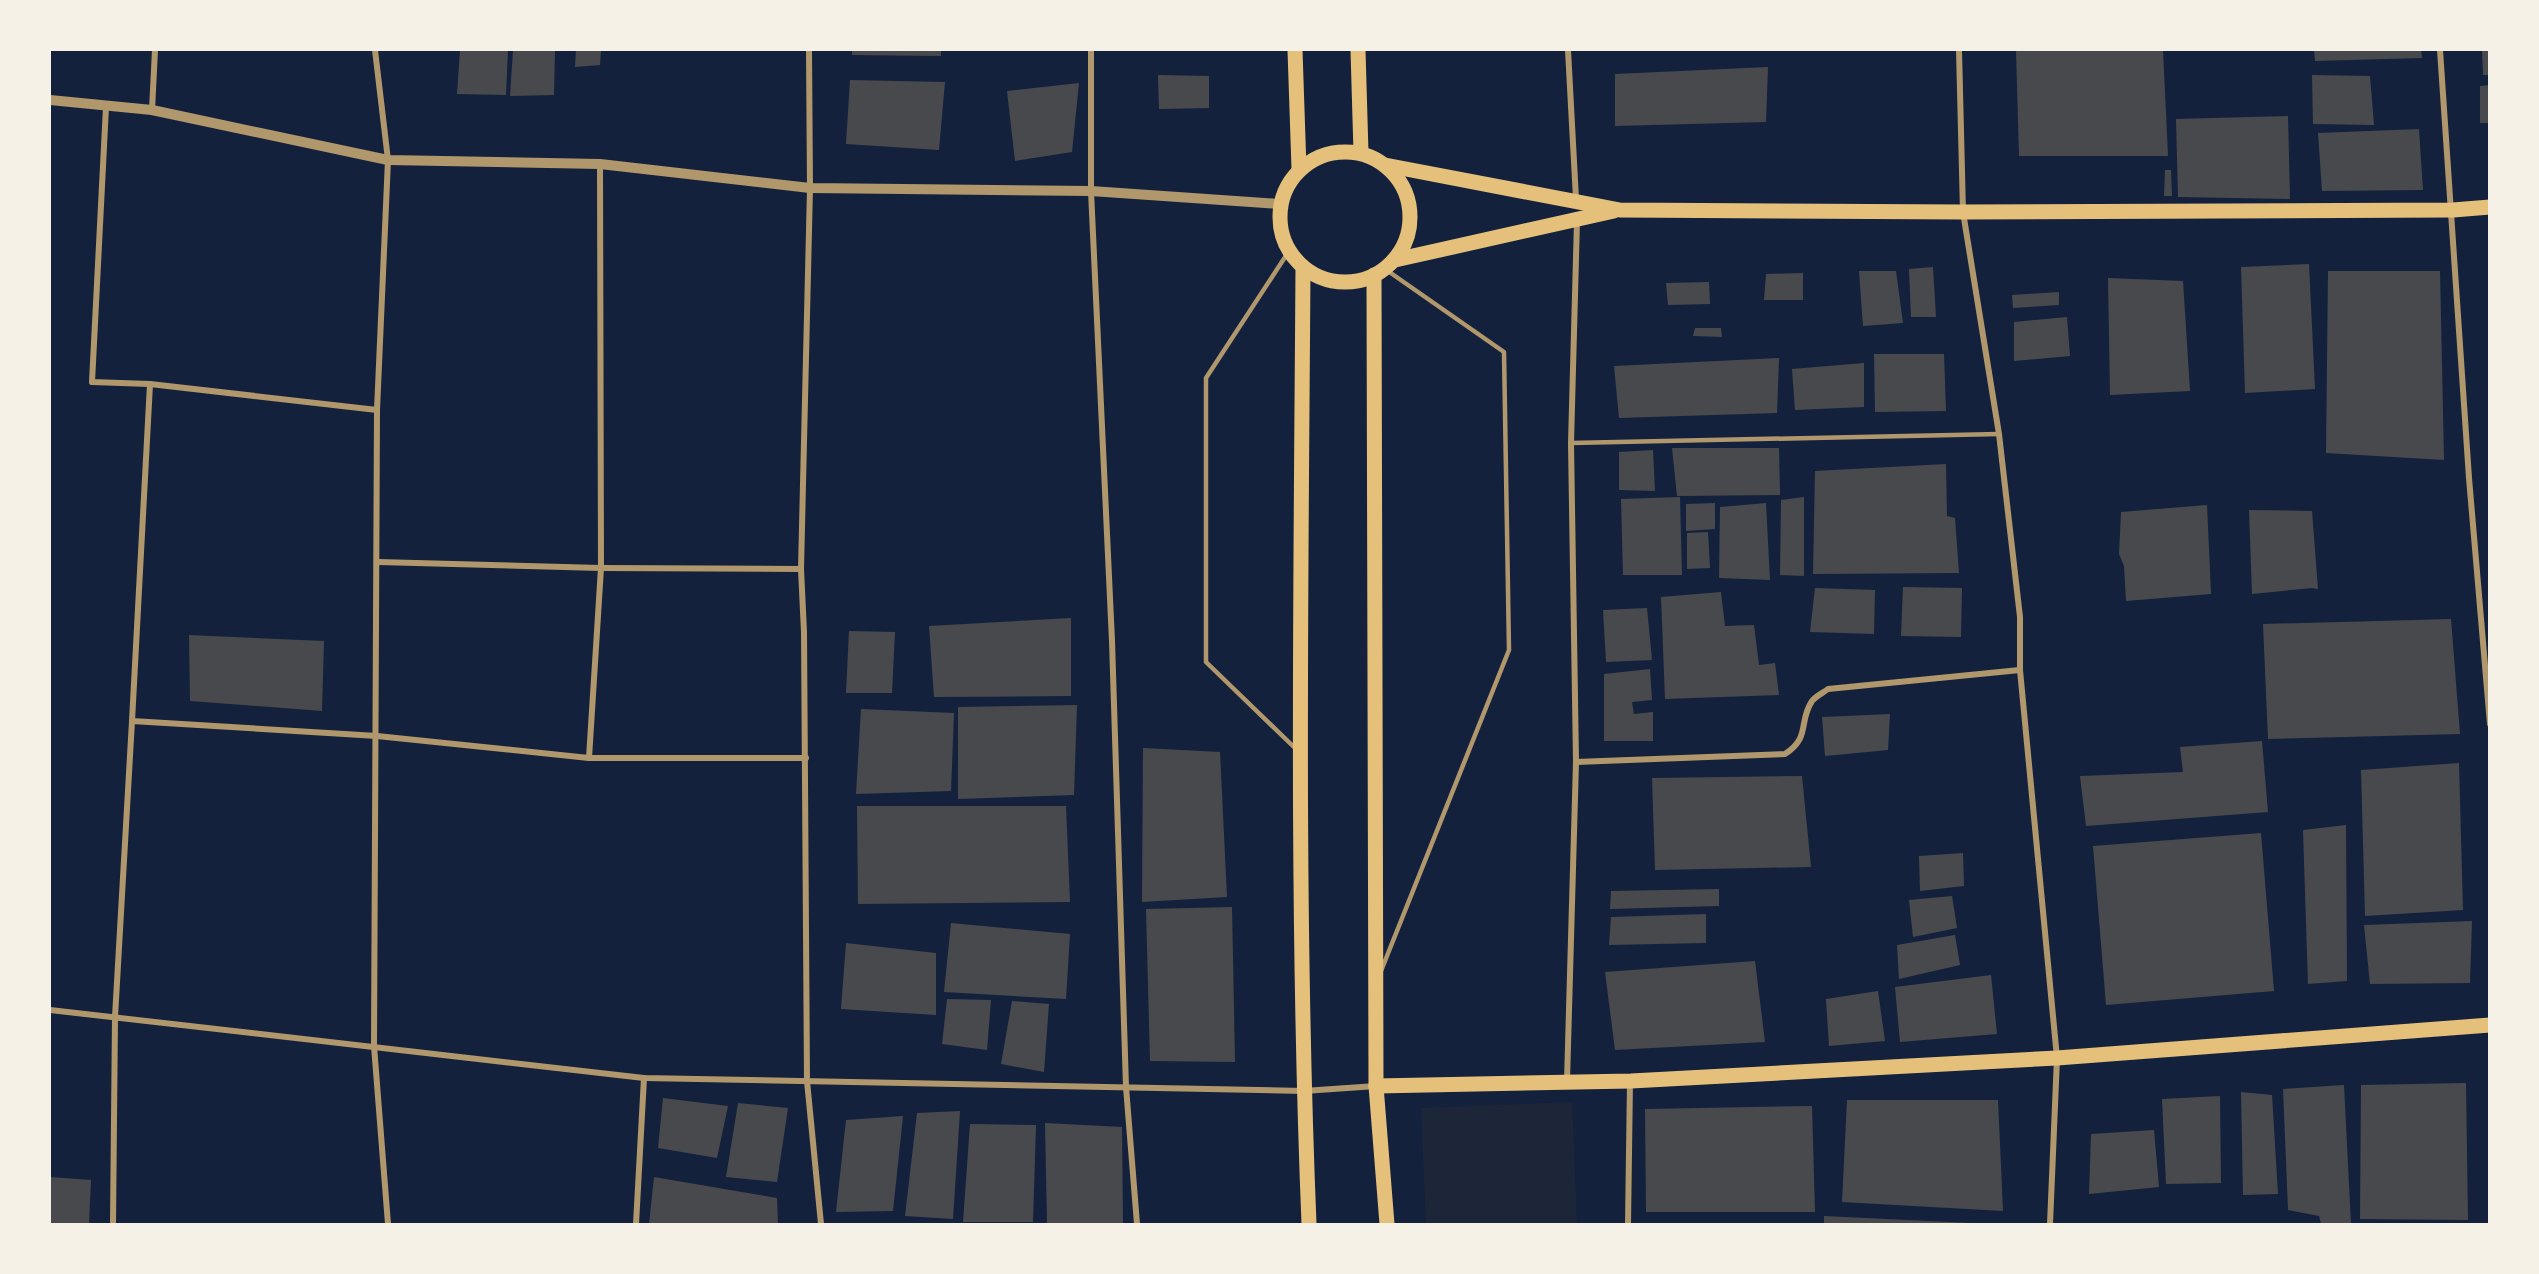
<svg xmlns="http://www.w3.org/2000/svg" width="2539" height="1274" font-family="'Fira Sans Condensed',sans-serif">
	<rect width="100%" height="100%" fill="#14213d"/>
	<path fill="#1d2539" d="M1572 1102 1577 1224H1426L1421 1108Z"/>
	<g fill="#48494c">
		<path d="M460 50H508L506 95 457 94Z"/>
		<path d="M513 50H555L554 95 510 96Z"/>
		<path d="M576 50H601L600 65 575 67Z"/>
		<path d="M852 50H941V56L852 55Z"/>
		<path d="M2016 50H2163L2168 156H2019Z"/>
		<path d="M2314 50H2421L2422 58 2315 61Z"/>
		<path d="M2482 50H2490V75H2483Z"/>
		<path d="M1768 67 1766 122 1615 126V74Z"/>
		<path d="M1158 75 1209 76V108L1159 109Z"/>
		<path d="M2312 75 2370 76 2374 125 2313 124Z"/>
		<path d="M850 80 945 82 939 150 846 144Z"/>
		<path d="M1079 83 1072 152 1015 161 1007 91Z"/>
		<path d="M2490 85V123H2480V86Z"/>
		<path d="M2288 116 2290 199 2178 197 2176 119Z"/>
		<path d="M2419 129 2423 190 2322 191 2318 133Z"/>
		<path d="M2165 170H2171L2172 196H2164Z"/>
		<path d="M2309 264 2315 389 2245 393 2241 267Z"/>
		<path d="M1933 267 1936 317H1911L1909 269Z"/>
		<path d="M1859 271H1896L1903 323 1863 326Z"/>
		<path d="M2328 271H2440L2444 460 2326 453Z"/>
		<path d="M1803 273V300H1764L1766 274Z"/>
		<path d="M2108 278 2183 281 2190 391 2110 395Z"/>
		<path d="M1709 282 1710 304 1668 305 1666 283Z"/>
		<path d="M2059 292V305L2013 308 2012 295Z"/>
		<path d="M2067 317 2070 356 2014 361V322Z"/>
		<path d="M1695 328H1721L1722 337 1693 336Z"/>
		<path d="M1874 354H1944L1946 411 1875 412Z"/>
		<path d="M1779 358 1777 413 1619 418 1614 366Z"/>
		<path d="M1864 363V407L1795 410 1792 369Z"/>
		<path d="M1672 448H1779L1780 495 1677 496Z"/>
		<path d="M1653 450 1655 491 1619 490V452Z"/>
		<path d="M1946 464 1947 516 1955 518 1959 573 1813 574 1815 471Z"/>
		<path d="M1680 497 1682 575H1623L1621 499Z"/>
		<path d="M1804 497V576L1780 575 1781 500Z"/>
		<path d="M1715 503V529L1686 531V504Z"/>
		<path d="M1766 503 1770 580 1719 578 1720 507Z"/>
		<path d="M2207 505 2211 594 2126 601 2124 566 2119 554 2121 512Z"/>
		<path d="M2249 510 2312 511 2318 589 2312 588 2252 594Z"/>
		<path d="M1708 532 1710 568 1687 569V533Z"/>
		<path d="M1903 587 1962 588 1961 637 1901 636Z"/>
		<path d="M1815 588 1875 590 1874 634 1810 632Z"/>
		<path d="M1721 592 1725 626 1754 625 1759 665 1775 663 1779 695 1665 699 1661 597Z"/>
		<path d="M1647 608 1652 660 1606 662 1603 610Z"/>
		<path d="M1071 618V696L934 697 929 626Z"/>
		<path d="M2451 619 2460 734 2268 739 2263 624Z"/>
		<path d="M849 631 895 632 892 693H846Z"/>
		<path d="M189 635 324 641 322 711 190 701Z"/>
		<path d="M1650 669 1652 700 1632 702 1634 714 1653 712V741H1604V674Z"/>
		<path d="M1077 705 1074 795 958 799V707Z"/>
		<path d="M861 709 954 713 951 791 856 794Z"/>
		<path d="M1890 714 1888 750 1825 756 1822 717Z"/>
		<path d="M2262 741 2268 812 2086 826 2080 776 2183 772 2180 747Z"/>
		<path d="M1143 748 1220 752 1227 897 1142 902Z"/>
		<path d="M2459 763 2463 910 2365 916 2361 770Z"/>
		<path d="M1802 776 1811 867 1655 870 1652 778Z"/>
		<path d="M857 806H1066L1070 902 858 904Z"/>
		<path d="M2346 825 2347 981 2308 984 2303 830Z"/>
		<path d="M2261 833 2274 991 2106 1005 2093 846Z"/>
		<path d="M1963 853 1964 886 1920 891 1919 856Z"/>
		<path d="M1719 889V906L1610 909 1611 891Z"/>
		<path d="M1952 896 1957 928 1913 937 1909 900Z"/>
		<path d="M1232 907 1235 1062 1150 1061 1146 909Z"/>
		<path d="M1706 914V943L1609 945 1611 917Z"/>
		<path d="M2472 921 2470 983 2370 984 2364 925Z"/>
		<path d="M951 923 1070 934 1066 999 944 992Z"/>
		<path d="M1955 935 1960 965 1899 979 1897 945Z"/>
		<path d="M846 943 936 953V1015L841 1009Z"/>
		<path d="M1755 961 1765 1042 1615 1050 1605 972Z"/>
		<path d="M1991 975 1997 1034 1900 1042 1895 987Z"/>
		<path d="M1878 991 1885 1041 1829 1046 1826 999Z"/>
		<path d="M947 999 991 1000 987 1050 942 1044Z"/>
		<path d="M1012 1001 1049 1004 1044 1072 1001 1064Z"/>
		<path d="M2466 1083 2468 1220 2360 1219 2361 1085Z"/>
		<path d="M2344 1085 2351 1224H2321L2319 1216 2288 1210 2283 1089Z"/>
		<path d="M2241 1092 2272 1095 2278 1194 2243 1195Z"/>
		<path d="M2220 1096 2221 1183 2166 1184 2162 1099Z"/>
		<path d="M663 1098 728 1106 717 1158 658 1148Z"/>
		<path d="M1847 1100H1998L2003 1211 1842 1202Z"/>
		<path d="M738 1103 788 1108 777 1182 726 1177Z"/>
		<path d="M1812 1106 1815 1212H1646L1645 1109Z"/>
		<path d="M960 1111 953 1219 905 1216 917 1113Z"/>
		<path d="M903 1116 893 1211 836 1212 846 1120Z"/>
		<path d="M1045 1123 1122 1127 1123 1224 1047 1223Z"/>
		<path d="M970 1124 1036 1125 1033 1222H963Z"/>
		<path d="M2154 1130 2159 1187 2089 1194 2091 1134Z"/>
		<path d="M50 1177 91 1180 89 1224H50Z"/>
		<path d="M654 1177 777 1198 778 1224H649Z"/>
		<path d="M1824 1216 1971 1223V1224H1824Z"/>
	</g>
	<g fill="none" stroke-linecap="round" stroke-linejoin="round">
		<g stroke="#b1986c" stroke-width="4.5">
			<path d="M1289 251 1206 378V662L1296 749"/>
			<path d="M1571 443 1999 434"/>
			<path d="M1381 971 1509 650 1504 352 1385 269"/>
		</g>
		<g stroke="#b1986c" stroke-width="6">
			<path d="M375 50 388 160 377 410 374 1046 388 1224"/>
			<path d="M809 50 810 188 801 569 804 632 807 1081 821 1224"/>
			<path d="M1091 50V191L1112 641 1126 1087 1137 1224"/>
			<path d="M1568 50 1576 199"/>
			<path d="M1959 50 1963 212 1999 434 2020 617V670L2057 1058 2050 1224"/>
			<path d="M2440 50 2469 478 2490 724"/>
			<path d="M106 107 92 382 150 384 377 410"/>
			<path d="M152 110 155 50"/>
			<path d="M378 562 601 568 801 569"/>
			<path d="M132 721 150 384"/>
			<path d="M589 758 601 568 600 164"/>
			<path d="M1576 762 1785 754C1811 737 1798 722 1812 701 1816 696 1823 693 1828 689L2020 670"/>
			<path d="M50 1010 644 1078 1304 1091 1376 1086"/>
			<path d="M1567 1081 1576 762 1571 443 1577 221"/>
			<path d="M113 1224 115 1017 132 721 377 736 589 758H806"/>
			<path d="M636 1224 644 1078"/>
			<path d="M1628 1224 1630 1081"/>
		</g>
		<path stroke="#b1986c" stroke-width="10" d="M50 100 152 110 388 160 600 164 810 188 1091 191 1280 204"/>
		<g stroke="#e5c07b" stroke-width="15">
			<path d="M1295 50 1299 169"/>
			<path d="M1358 50 1361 153"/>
			<circle cx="1345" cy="217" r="65"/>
			<path d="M1385 165 1620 210 1963 212 2453 210 2490 207"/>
			<path d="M1395 260 1614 211"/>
			<path d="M1303 267C1301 586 1296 906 1309 1224"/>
			<path d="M1374 275 1376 1086 1387 1224"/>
			<path d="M1376 1086 1631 1081 2057 1058 2490 1025"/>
		</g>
	</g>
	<rect width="2539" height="1274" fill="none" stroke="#f6f1e7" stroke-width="102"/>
</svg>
